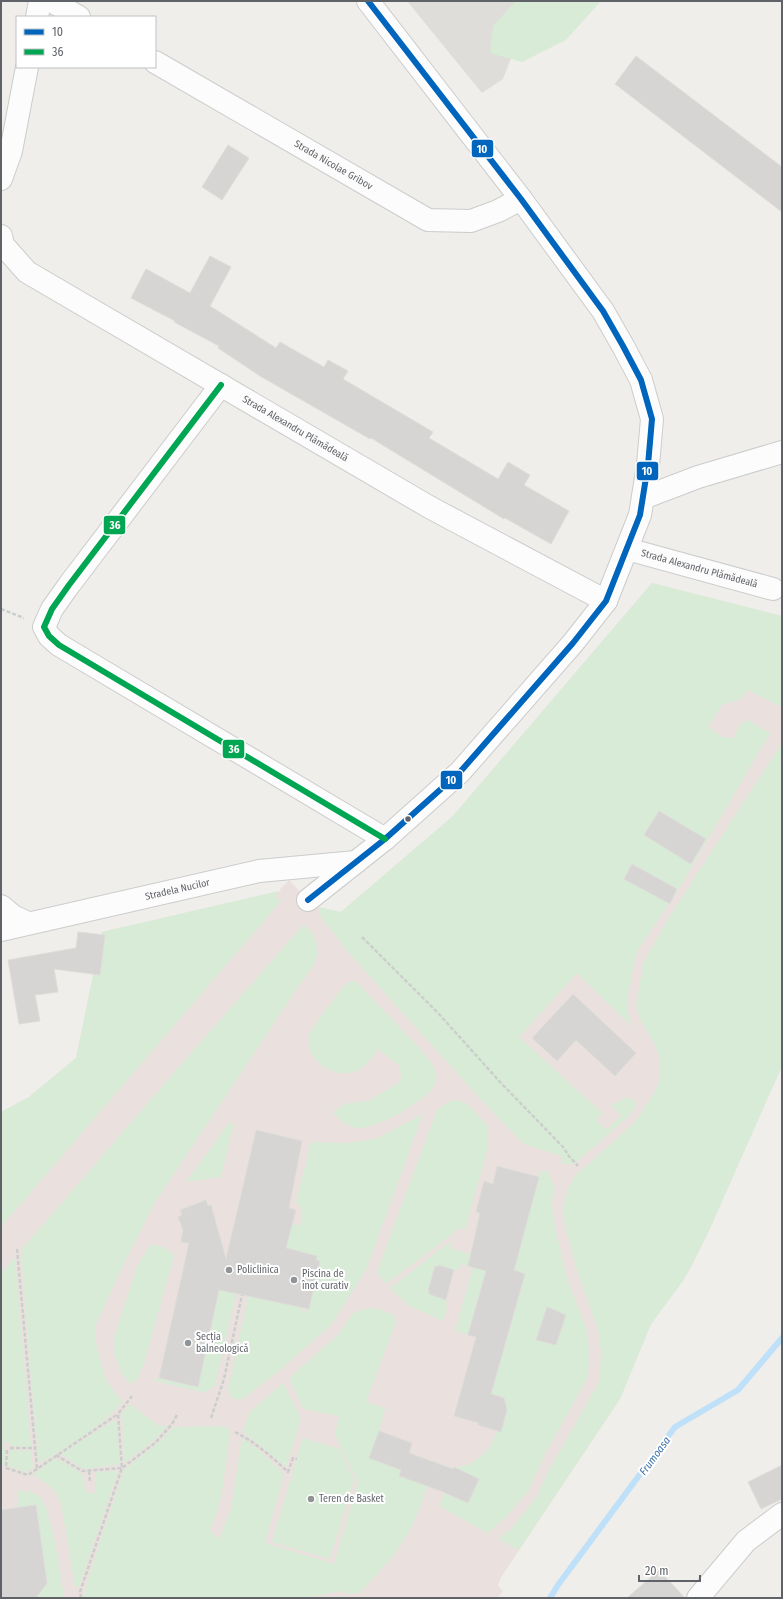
<svg xmlns="http://www.w3.org/2000/svg" width="783" height="1599" font-family="'Fira Sans Condensed',sans-serif">
	<rect width="100%" height="100%" fill="#efeeea"/>
	<path fill="#dfddda" d="M407 1H533L503 79 482 93Z"/>
	<path fill="#eae0de" d="M652 583 782 616V1066L707 1235 689 1271 651 1324 620 1399 500 1579 498 1586 503 1591 497 1598H1V1112L29 1097 76 1058 102 932 281 891 280 889 289 880 308 900 318 907 341 912 453 816Z"/>
	<g fill="#d8ebd6" fill-rule="evenodd">
		<path d="M516 1H601L566 40 522 62 490 53 493 26Z"/>
		<path d="M652 583 782 616V707L748 690 741 699 722 705 708 727 722 737 734 738 740 724 748 720 770 733 677 892 639 948 633 968 628 997V1012L631 1026 577 973 519 1037 602 1113 596 1120 607 1130 621 1115 611 1105 628 1097 637 1104 629 1116 574 1164H561V1156L524 1144 485 1104 347 951 321 917 318 907 341 912 453 816ZM659 811 706 839 692 863 644 835ZM631 864 677 889 670 903 624 879Z"/>
		<path d="M782 743V1066L707 1235 683 1281 651 1324 620 1399 519 1550 498 1539 512 1528 537 1497 548 1472 600 1380 601 1351 598 1329 577 1271 562 1213 568 1188 576 1175 636 1121 651 1098 658 1085 660 1071 659 1056 654 1043 640 1019 636 1006 643 963 668 919Z"/>
		<path d="M279 891 275 897 281 901 1 1227V1112L29 1097 76 1058 102 932Z"/>
		<path d="M304 924C325 945 320 960 302 981L154 1204 124 1263 96 1324 95 1339 105 1378 115 1393 123 1401C101 1428 68 1446 39 1464L30 1366 21 1250 199 1044Z"/>
		<path d="M354 981 359 984C373 1002 433 1056 436 1073 437 1079 436 1083 433 1088 425 1101 373 1131 357 1128 347 1127 339 1120 333 1112L345 1104 371 1100 401 1081 400 1066 378 1049C372 1057 367 1066 357 1071 336 1080 304 1061 309 1036 311 1028 338 994 345 985L348 982Z"/>
		<path d="M457 1100 467 1104 487 1125V1151L465 1230 456 1228 454 1233 386 1284 377 1272 437 1110 448 1102Z"/>
		<path d="M421 1115 422 1116 366 1270 331 1325 279 1371 244 1398C236 1402 229 1398 228 1389L248 1297 250 1296 302 1307V1311L306 1312 307 1309H309L320 1261 316 1260 317 1256 313 1255 312 1257 279 1249 286 1220 293 1222 298 1226 302 1224 301 1208 296 1202 311 1142 349 1143 378 1138Z"/>
		<path d="M234 1122 221 1177 186 1182 228 1124Z"/>
		<path d="M541 1171H548L554 1188 552 1201 553 1218 566 1275 587 1331 590 1353 588 1377 545 1454 528 1491 504 1519 487 1533 439 1506 445 1493 468 1503 479 1479 454 1467C475 1467 491 1450 497 1431L501 1432 507 1410 503 1396 491 1394 525 1274 488 1264 468 1335 455 1331 473 1267 461 1264 460 1269 454 1270 439 1265 438 1267 435 1266 428 1291H429V1294L446 1300 447 1308 443 1321 409 1306 390 1288 451 1241 450 1248 470 1254 472 1247 505 1255Z"/>
		<path d="M155 1245C163 1246 167 1249 173 1254V1259L144 1364 138 1378 131 1384 123 1376 114 1354V1337L137 1267 149 1246Z"/>
		<path d="M15 1257 31 1447 11 1446 9 1442 6 1441 3 1443V1447L5 1450V1465H1V1273Z"/>
		<path d="M218 1290 236 1294 215 1386 208 1391 202 1392 154 1381 155 1378 198 1387Z"/>
		<path d="M371 1308 379 1309 394 1315 396 1322 366 1402 385 1408 379 1431 401 1470 428 1486C423 1495 421 1506 417 1515 404 1546 382 1570 359 1593L347 1594 344 1591H341L305 1598H84L89 1575 124 1470 159 1442 174 1427 222 1426 227 1427 230 1432 221 1499 210 1531 219 1539 231 1509 242 1437 259 1450 284 1474 265 1543 334 1564 358 1482 335 1435 339 1416 303 1409 289 1378 339 1334 354 1312Z"/>
		<path d="M283 1383 301 1418 286 1467 243 1432 249 1413Z"/>
		<path d="M130 1404 159 1426H168L152 1442 124 1463 122 1413Z"/>
		<path d="M116 1419 120 1464 83 1469 61 1454Z"/>
		<path d="M303 1438 340 1449 354 1480 330 1559 272 1542Z"/>
		<path d="M9 1450 31 1451 33 1468 26 1472 8 1466Z"/>
		<path d="M54 1458 70 1465 84 1476 85 1491 91 1494 96 1491 95 1472 118 1471 79 1587 75 1586 61 1504C55 1488 48 1483 33 1475Z"/>
		<path d="M17 1490C25 1491 34 1492 40 1497 51 1508 62 1580 64 1598H36L47 1583 36 1505 17 1508Z"/>
	</g>
	<g fill="none" stroke-linecap="round" stroke-linejoin="round">
		<path stroke="#bfe0f9" stroke-width="6" d="M550 1598 558 1585 675 1427 738 1390 782 1338"/>
	</g>
	<g fill="#d6d5d3" stroke="#deddd9">
		<path d="M636 56 782 167V212L615 84Z"/>
		<path d="M228 145 249 158 222 200 202 187Z"/>
		<path d="M210 256 231 267 210 306 276 348 280 342 324 367 328 360 348 371 343 379 433 432 429 438 498 479 508 462 530 475 524 485 569 511 551 544 505 518 504 519 371 438 370 439 260 376 218 348 219 346 174 322 175 321 131 298 146 269 190 293Z"/>
		<path d="M659 811 706 839 691 864 644 835Z"/>
		<path d="M632 864 677 889 670 904 624 879Z"/>
		<path d="M78 932 105 935 100 975 54 969 58 992 35 995 40 1021 19 1024 8 960 76 948Z"/>
		<path d="M573 994 636 1053 615 1076 576 1040 557 1061 532 1038Z"/>
		<path d="M256 1130 302 1141 289 1208 296 1210 286 1248 317 1256 316 1260 320 1261 309 1309 219 1290 198 1387 159 1378 189 1243 181 1242 183 1230 178 1217 182 1215 180 1210 206 1200 208 1206 211 1205 226 1259Z"/>
		<path d="M497 1166 539 1177 514 1270 525 1274 491 1394 504 1398 507 1410 501 1432 478 1425 479 1423 454 1416 476 1337 468 1335 486 1271 468 1266 480 1213 476 1212 484 1181 493 1184Z"/>
		<path d="M438 1265 454 1270 446 1300 429 1294V1291H428L435 1266 438 1267Z"/>
		<path d="M547 1307 566 1315 556 1345 536 1340Z"/>
		<path d="M379 1431 412 1443 409 1453 453 1469 454 1467 479 1479 468 1503 441 1491 399 1476 401 1470 369 1458Z"/>
		<path d="M782 1465V1499L761 1509 748 1482Z"/>
		<path d="M36 1505 47 1583 36 1598H1V1510Z"/>
		<path d="M659 1570 685 1598H627Z"/>
	</g>
	<g fill="none" stroke-linecap="round" stroke-linejoin="round">
		<g stroke="#cbcccc" stroke-width="24">
			<g id="minor">
				<path d="M51 1 79 17"/>
				<path d="M37 17 40 1"/>
				<path id="s1" d="M155 62 428 220 471 221 498 211 521 199"/>
				<path d="M1 179 11 151 27 67"/>
				<path id="s2" d="M1 236 3 245 27 272 431 508 606 601"/>
				<path d="M221 385 69 585 52 609 44 627 49 636 59 645 385 839"/>
				<path d="M643 498 698 477 782 452"/>
				<path id="s3" d="M627 549 773 589"/>
				<path d="M308 900 385 839 460 772 573 643 606 601 640 515 648 465 652 419 641 380 623 346 603 311 521 199 368 1"/>
				<path d="M1 906 13 916 28 923"/>
				<path id="s4" d="M1 930 259 871 356 862"/>
				<path d="M698 1598 746 1541 782 1514"/>
			</g>
		</g>
		<g stroke="#cacfcc" stroke-width="2.5" stroke-dasharray="4 2" stroke-linecap="butt">
			<path d="M1 609 24 618"/>
			<path d="M362 937 439 1014 500 1082 564 1148 568 1155 578 1166"/>
			<path d="M17 1249 37 1469"/>
			<path d="M211 1418 224 1379 242 1295"/>
			<path d="M235 1432C255 1442 272 1457 288 1472L293 1458 297 1459"/>
			<path d="M10 1448H35"/>
			<path d="M7 1450 6 1468 28 1475 118 1414"/>
			<path d="M56 1455 82 1471 122 1468 118 1414 132 1396"/>
			<path d="M89 1471 90 1482"/>
			<path d="M81 1598 80 1592 122 1468 155 1443 172 1424 177 1415"/>
		</g>
		<use href="#minor" stroke="#fdfcfc" stroke-width="22"/>
		<g stroke="#fff" stroke-width="9">
			<path id="bus-1" d="M308 900 385 839 460 772 573 643 606 601 640 515 648 465 652 419 641 380 623 346 603 311 521 199 368 1"/>
		</g>
		<g stroke="#fff" stroke-width="9">
			<path id="bus-2" d="M221 385 69 585 52 609 44 627 49 636 59 645 385 839"/>
		</g>
		<use href="#bus-1" stroke="#0065bd" stroke-width="6"/>
		<use href="#bus-2" stroke="#00a651" stroke-width="6"/>
	</g>
	<circle fill="#5f6368" stroke="#fff" stroke-width="1.5" cx="408" cy="819" r="3.5"/>
	<g fill="#919496" stroke="#fff" stroke-width="1.5">
		<circle cx="229" cy="1270" r="4"/>
		<circle cx="294" cy="1280" r="4"/>
		<circle cx="188" cy="1343" r="4"/>
		<circle cx="311" cy="1499" r="4"/>
	</g>
	<g text-anchor="middle" dominant-baseline="central" stroke-width="4" stroke-linejoin="round" paint-order="stroke">
		<g font-size="10" fill="#5f6368" stroke="#fff">
			<text stroke="none"><textPath href="#s1" startOffset="206">Strada Nicolae Gribov</textPath></text>
			<text stroke="none"><textPath href="#s2" startOffset="356">Strada Alexandru Plămădeală</textPath></text>
			<text stroke="none"><textPath href="#s3" startOffset="75">Strada Alexandru Plămădeală</textPath></text>
			<text stroke="none"><textPath href="#s4" startOffset="181">Stradela Nucilor</textPath></text>
		</g>
		<g font-size="10" fill="#5f6368" stroke="#fff" text-anchor="start">
			<text x="237" y="1270">Policlinica</text>
			<text x="302" y="1274">Piscina de<tspan x="302" dy="12">înot curativ</tspan></text>
			<text x="196" y="1337">Secția<tspan x="196" dy="12">balneologică</tspan></text>
			<text x="319" y="1499">Teren de Basket</text>
		</g>
		<g font-size="11" font-style="italic" fill="#4174aa" stroke="#fff">
			<text transform="translate(655 1456) rotate(-54)">Frumoasa</text>
		</g>
	</g>
	<g stroke="#fff" stroke-width="1.5">
		<rect x="471" y="139" width="23" height="19" rx="4" fill="#0065bd"/>
		<rect x="636" y="461" width="23" height="20" rx="4" fill="#0065bd"/>
		<rect x="103" y="515" width="23" height="20" rx="4" fill="#00a651"/>
		<rect x="222" y="739" width="23" height="20" rx="4" fill="#00a651"/>
		<rect x="440" y="770" width="23" height="20" rx="4" fill="#0065bd"/>
	</g>
	<g font-size="11" text-anchor="middle" font-weight="bold" fill="#fff">
		<text x="482" y="153">10</text>
		<text x="647" y="475">10</text>
		<text x="115" y="529">36</text>
		<text x="234" y="753">36</text>
		<text x="451" y="784">10</text>
	</g>
	<rect width="783" height="1599" fill="none" stroke="#5f6368" stroke-width="4"/>
	<rect x="16" y="16" width="140" height="52" fill="#ffffff" stroke="#bfc1c3"/>
	<rect x="24" y="29" width="20" height="6" fill="#0065bd" stroke="#bfc1c3"/>
	<text x="52" y="36" font-size="12" fill="#5f6368">10</text>
	<rect x="24" y="49" width="20" height="6" fill="#00a651" stroke="#bfc1c3"/>
	<text x="52" y="56" font-size="12" fill="#5f6368">36</text>
	<path d="M639 1575v6h61v-6" fill="none" stroke="#5f6368" stroke-width="2"/>
	<text x="645" y="1575" font-size="12" fill="#5f6368" stroke="#ffffff" stroke-width="3" paint-order="stroke">20 m</text>
</svg>
